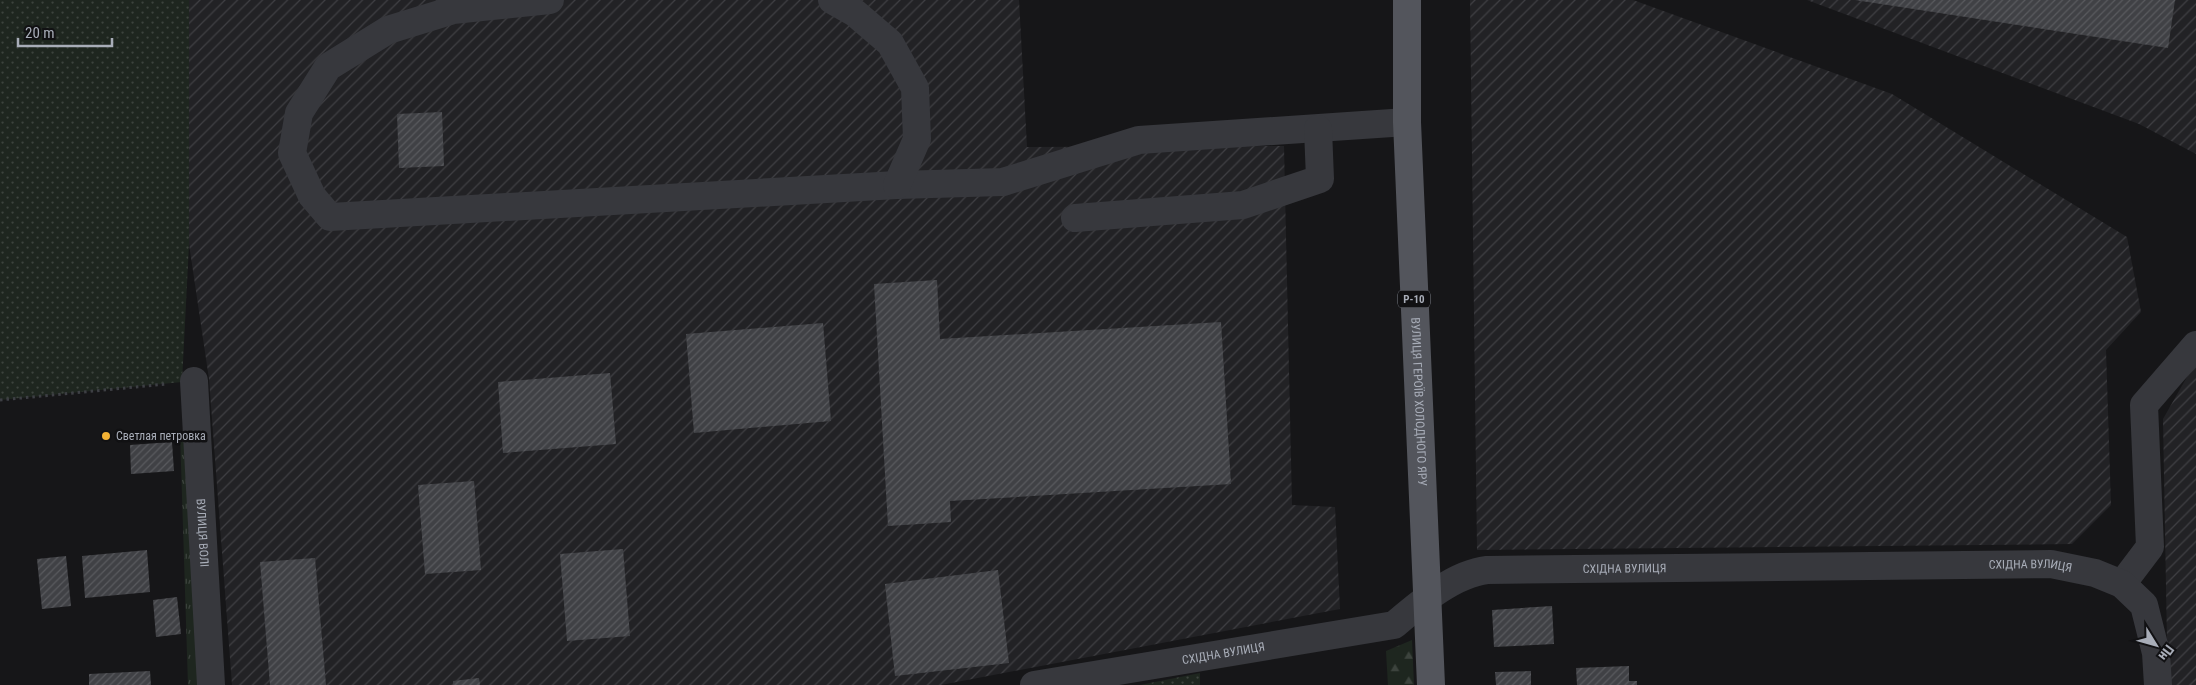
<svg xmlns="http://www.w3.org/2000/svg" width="2196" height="685" font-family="'Roboto Condensed',sans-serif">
	<defs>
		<pattern id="industrial-furrows" width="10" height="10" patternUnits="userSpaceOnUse" patternTransform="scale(1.25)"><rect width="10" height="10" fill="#222225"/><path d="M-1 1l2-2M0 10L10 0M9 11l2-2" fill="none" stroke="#3f3f43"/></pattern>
		<pattern id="grass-tufts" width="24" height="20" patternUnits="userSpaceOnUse" patternTransform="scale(1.25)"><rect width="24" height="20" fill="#1e261f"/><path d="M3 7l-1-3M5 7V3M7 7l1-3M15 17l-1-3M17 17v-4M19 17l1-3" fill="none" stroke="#3c433d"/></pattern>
		<pattern id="forest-firs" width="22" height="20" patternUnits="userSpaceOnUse" patternTransform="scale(1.25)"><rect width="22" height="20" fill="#1e261f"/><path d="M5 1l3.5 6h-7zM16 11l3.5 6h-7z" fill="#3c433d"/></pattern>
		<pattern id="garden-dots" width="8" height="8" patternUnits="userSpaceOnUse" patternTransform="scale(1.25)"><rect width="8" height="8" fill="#1e261f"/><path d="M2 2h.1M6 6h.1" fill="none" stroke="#3c433d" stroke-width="1.8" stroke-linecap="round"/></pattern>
		<pattern id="building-hatch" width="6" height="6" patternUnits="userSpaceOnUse" patternTransform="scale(1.25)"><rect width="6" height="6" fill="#404145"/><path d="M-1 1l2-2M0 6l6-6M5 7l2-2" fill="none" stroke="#595a5e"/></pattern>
	</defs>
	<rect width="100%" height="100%" fill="#161618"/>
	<g fill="url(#industrial-furrows)">
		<path d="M189 0H1019L1027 147 1284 146 1292 505 1335 507 1340 609 941 685H232L209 379 189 244Z"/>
		<path d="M1470 0H1633L1892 94 2127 237 2141 312 2106 350 2111 505 2072 544 1477 550Z"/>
		<path d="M1807 0H2196V154L2139 124Z"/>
		<path d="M2196 361V685H2171L2167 642 2163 419Z"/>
	</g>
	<path fill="url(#grass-tufts)" d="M180 432 189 435 202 685H188Z"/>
	<path fill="url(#forest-firs)" d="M1412 640 1414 685H1388L1386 651Z"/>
	<g fill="url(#garden-dots)">
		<path d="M0 0H189V244L182 382 0 400Z"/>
		<path d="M1200 673V685H1140Z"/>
	</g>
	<g fill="url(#building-hatch)">
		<path d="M1855 0H2175L2168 48Z"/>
		<path d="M442 112 444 166 399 168 397 114Z"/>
		<path d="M937 280 940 339 1221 322 1231 484 950 501 951 522 888 526 874 284Z"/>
		<path d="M823 323 831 421 694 433 686 334Z"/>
		<path d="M610 373 616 444 503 453 498 382Z"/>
		<path d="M172 442 174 471 131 474 130 445Z"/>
		<path d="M474 481 481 570 425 574 418 485Z"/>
		<path d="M623 549 630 636 567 641 560 554Z"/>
		<path d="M147 550 150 592 85 598 82 556Z"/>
		<path d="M66 556 71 606 42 609 37 559Z"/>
		<path d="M315 558 326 685H270L260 562Z"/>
		<path d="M998 570 1009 663 895 676 885 584Z"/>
		<path d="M177 597 181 634 156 637 153 600Z"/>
		<path d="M1552 606 1554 644 1494 647 1492 610Z"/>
		<path d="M1629 666V681H1637V685H1577L1576 668Z"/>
		<path d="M150 671 151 685H89V674Z"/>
		<path d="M1531 671V685H1496L1495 672Z"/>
		<path d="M479 678 480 685H453V681Z"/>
	</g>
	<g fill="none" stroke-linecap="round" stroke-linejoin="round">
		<path stroke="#3d3f44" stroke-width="3" stroke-dasharray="2.5 4" stroke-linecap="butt" d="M0 400 166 384"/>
		<g stroke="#37383d" stroke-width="28">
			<path d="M550 0 453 10 388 30 328 67 299 113 292 153 312 196 330 217 897 185 1003 182 1139 140 1407 122"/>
			<path d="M832 0 855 13 890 43 915 88 917 139 897 185"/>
			<path d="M1075 218 1243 205 1320 179 1318 129"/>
			<path id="s1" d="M194 381 211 685"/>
			<path d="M2122 584 2150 547 2144 405 2196 345"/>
			<path id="s2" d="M1034 685 1394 625C1419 604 1453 574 1487 570L2051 564 2095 573 2122 584 2144 605 2156 653 2158 685"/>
		</g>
		<path stroke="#53555c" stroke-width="28" id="s3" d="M1407 0V122L1431 685"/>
	</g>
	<circle fill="#f2b134" stroke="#111113" stroke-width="2" cx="106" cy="436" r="5"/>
	<g text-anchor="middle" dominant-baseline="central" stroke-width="5" stroke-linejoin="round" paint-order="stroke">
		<rect fill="#111113" stroke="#7b7e86" stroke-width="1" x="1398" y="290.5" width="32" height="17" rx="4"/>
		<g font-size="11" font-weight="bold" fill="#a8adb8">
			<text x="1414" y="299">Р-10</text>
		</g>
		<g font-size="12" fill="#a8adb8" stroke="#111113">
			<text stroke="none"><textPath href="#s3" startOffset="402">ВУЛИЦЯ ГЕРОЇВ ХОЛОДНОГО ЯРУ</textPath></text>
			<text stroke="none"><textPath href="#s1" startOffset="152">ВУЛИЦЯ ВОЛІ</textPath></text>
			<text stroke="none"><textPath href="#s2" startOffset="1018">СХІДНА ВУЛИЦЯ</textPath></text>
			<text stroke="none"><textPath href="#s2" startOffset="612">СХІДНА ВУЛИЦЯ</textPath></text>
			<text stroke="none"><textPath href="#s2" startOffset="192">СХІДНА ВУЛИЦЯ</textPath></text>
		</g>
		<g font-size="12" fill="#a8adb8" stroke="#111113" text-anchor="start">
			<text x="116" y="436">Светлая петровка</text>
		</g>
	</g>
	<g transform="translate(2156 645) rotate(127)" stroke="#111113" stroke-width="4" paint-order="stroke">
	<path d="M0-4L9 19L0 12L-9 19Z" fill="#a8adb8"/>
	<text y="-8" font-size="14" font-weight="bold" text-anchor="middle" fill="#a8adb8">Пн</text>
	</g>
	<path d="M18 38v8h94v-8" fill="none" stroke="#a8adb8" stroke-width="2.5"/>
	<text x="25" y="38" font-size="15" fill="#a8adb8" stroke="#111113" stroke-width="4" paint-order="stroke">20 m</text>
</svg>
